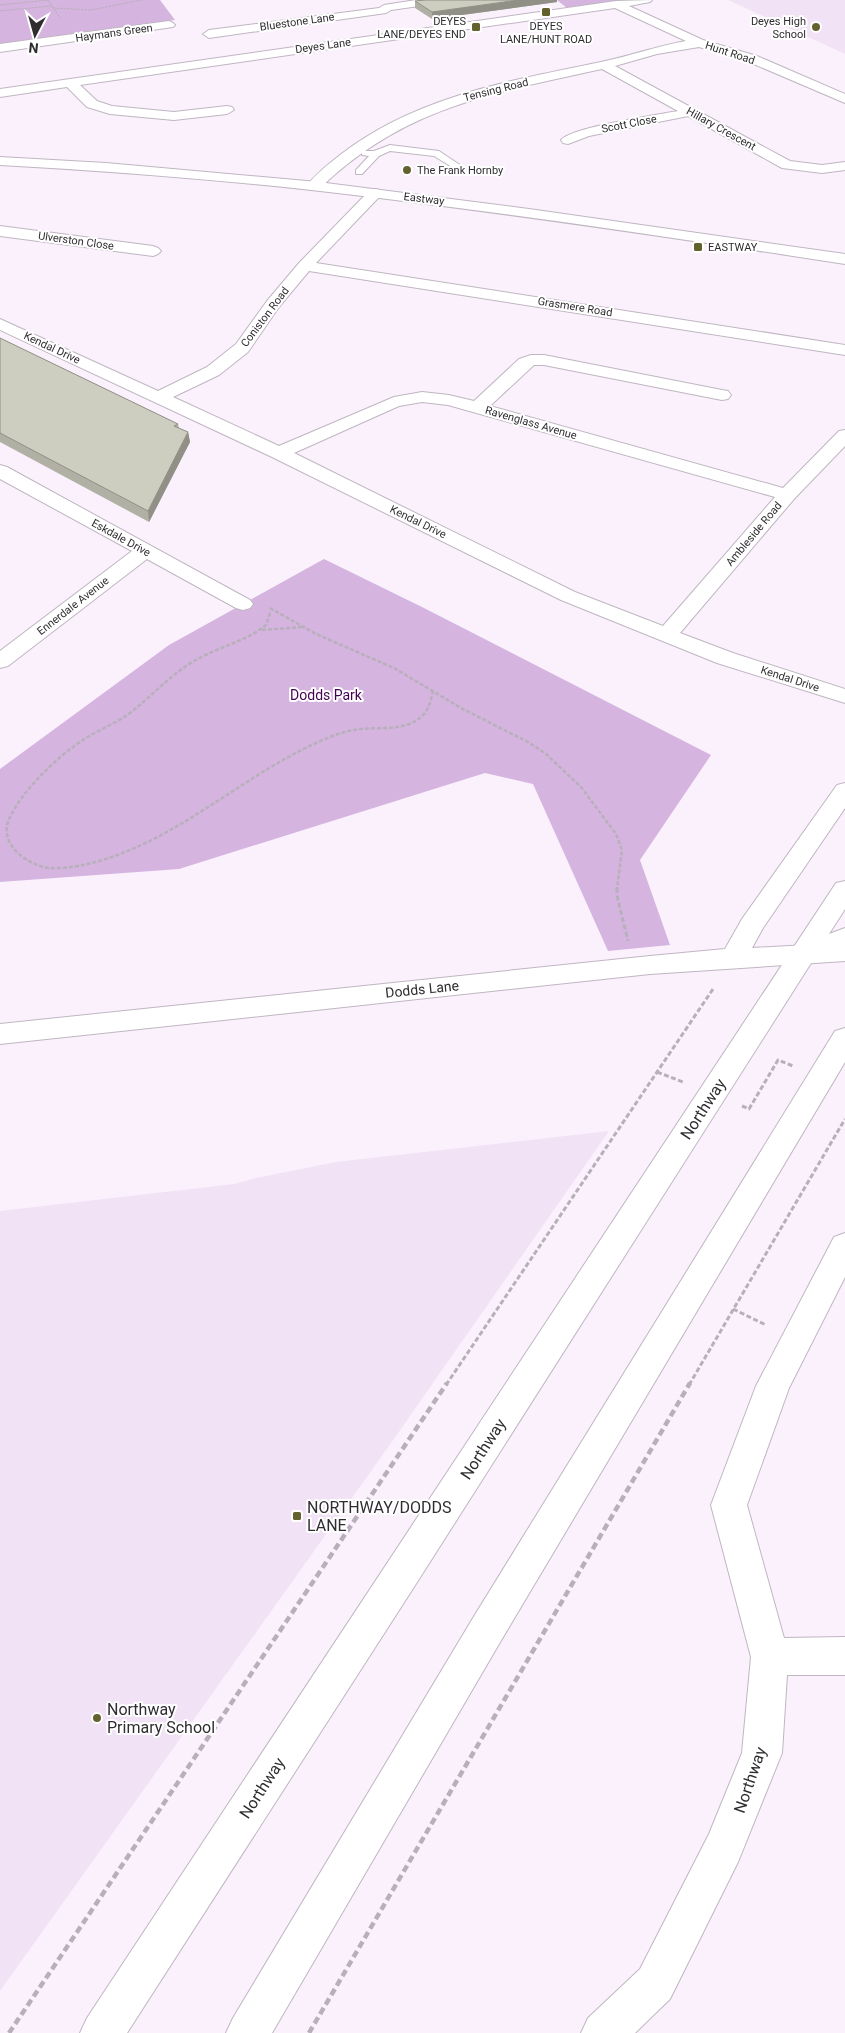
<svg xmlns="http://www.w3.org/2000/svg" width="845" height="2033" font-family="Roboto,sans-serif">
	<rect width="100%" height="100%" fill="#faf1fd"/>
	<g fill="#f1e3f5">
		<path d="M728 0H845V54Z"/>
		<path d="M609 1131 389 1446 0 1991V1211L234 1184 256 1178 336 1162Z"/>
	</g>
	<g fill="#d6b4e0">
		<path d="M0 0H160L175 20 0 44Z"/>
		<path d="M557 0H625L567 8Z"/>
		<path d="M324 559 422 607 711 755 640 860 670 945 608 951 533 784 485 773 179 869 0 882V769L169 645Z"/>
	</g>
	<g fill="none" stroke-linecap="round" stroke-linejoin="round">
		<g stroke="#bfb6c1" stroke-width="2">
			<path id="lane" d="M390 145 439 151 460 165 458 167H452L434 156 390 151 379 156 362 174H356V170L369 156 362 155V151H374Z"/>
		</g>
		<g stroke="#bfb6c1" stroke-width="2">
			<g id="street">
				<path d="M416 0H446L440 3 391 10 386 13 209 38 203 34 209 30 379 8 384 5Z"/>
				<path d="M652 0 650 2 629 6 703 40 757 56 845 94V103L749 62 699 47 657 54 615 66 790 161 822 165 845 162V170L822 173 782 168 688 116 589 136 568 144 563 143 561 140C572 127 657 115 678 111L602 69C493 93 403 107 319 189H309L307 186C315 174 329 164 340 155 416 96 510 81 601 62 630 56 657 46 686 41L615 8 80 85 97 101 112 106 174 112 227 106 232 107 234 110 227 114 174 120 110 114 87 107 67 87 0 97V89L616 1Z"/>
				<path d="M169 21 173 23 175 25 173 27 0 52V44Z"/>
				<path d="M375 189 380 190 382 193 380 196 316 263 845 345V355L309 271 279 307 248 352 219 375 173 397 279 446 394 397 422 392 449 395 474 401 519 359 531 355H544L722 390 728 391 731 395 728 399 722 400 544 365H534L490 406 783 488 839 431 845 430V446L794 499 680 633 733 653 845 689V703L717 663 561 600 272 457 0 330V319L158 391 207 367 236 344 267 301 299 263 370 190ZM422 402 448 405 775 497 663 626 575 592 294 453 399 406Z"/>
				<path d="M0 226 153 246 158 248 161 251 158 254 153 256 0 236Z"/>
				<path d="M0 465 7 467 250 600 253 604 250 608 243 610 236 608 147 559 8 666 0 668V651L132 551 0 479Z"/>
				<path d="M845 783V808L763 928 752 948 845 943V961L650 974 0 1044V1024L650 956 725 949 742 919 837 785Z"/>
				<path d="M845 1233V1277L789 1388 747 1505 784 1638 845 1637V1675H787L782 1753 738 1862 670 1999 635 2033H581L588 2018 640 1969 709 1834 742 1753 751 1657 711 1505 756 1386 834 1237Z"/>
			</g>
		</g>
		<g stroke="#bfb6c1" stroke-width="2">
			<path id="secondary" d="M0 157 106 163 318 182 529 209 845 254V264C670 237 495 211 320 191 213 179 107 171 0 165Z"/>
		</g>
		<g stroke="#bfb6c1" stroke-width="2">
			<g id="highway">
				<path d="M845 881V909L829 934 845 928V948L813 960 414 1587 127 2033H80L87 2018 836 883Z"/>
				<path d="M845 1028V1062L499 1644 272 2033H226L233 2018 473 1618 835 1031Z"/>
			</g>
		</g>
		<g stroke="#b7b0ba" stroke-width="1" stroke-dasharray="2.5 1" stroke-linecap="butt">
			<path d="M48 0 60 18"/>
			<path d="M0 5 48 0"/>
			<path d="M53 8 91 10 142 0"/>
			<path d="M0 11 52 6"/>
		</g>
		<g stroke="#b7b0ba" stroke-width="2.5" stroke-dasharray="4 2" stroke-linecap="butt">
			<path d="M270 608 316 634 394 668 461 708 528 742 546 754 581 787 616 834 622 850 617 889"/>
			<path d="M270 613 266 625 258 631C238 643 215 649 194 661 170 675 152 696 130 713 115 724 98 730 83 740 58 756 18 794 8 822 0 846 29 866 50 868 59 869 74 867 83 865 173 846 242 774 325 739 337 734 349 730 361 729 380 727 406 731 421 717 429 710 431 700 433 691"/>
			<path d="M262 630 303 627"/>
		</g>
		<g stroke="#b7b0ba" stroke-width="3" stroke-dasharray="5 2.5" stroke-linecap="butt">
			<path d="M617 888V896L628 941"/>
			<path d="M657 1072 683 1082"/>
			<path d="M742 1106 749 1109 778 1060 793 1066"/>
			<path d="M733 1309 766 1325"/>
			<path d="M446 1385 713 989"/>
			<path d="M689 1385 845 1119"/>
		</g>
		<g stroke="#b7b0ba" stroke-width="4.5" stroke-dasharray="7 4" stroke-linecap="butt">
			<path d="M9 2033 447 1383"/>
			<path d="M309 2033 690 1383"/>
		</g>
		<use href="#lane" fill="#fff" fill-rule="evenodd"/>
		<use href="#street" fill="#fff" fill-rule="evenodd"/>
		<use href="#secondary" fill="#fff" fill-rule="evenodd"/>
		<use href="#highway" fill="#fff" fill-rule="evenodd"/>
	</g>
	<g fill="#b0b0a5">
		<path d="M425 0H557V2L432 19 415 8V1Z"/>
		<path d="M0 338 178 424 179 428 188 432 190 442 149 522 0 442Z"/>
	</g>
	<g fill="#909086">
		<path d="M519 0H557V2L432 19V12Z"/>
		<path d="M188 432 190 442 149 522 148 511Z"/>
	</g>
	<g fill="#cdcdc0" stroke="#909086">
		<path d="M425 0H519L432 12 415 1Z"/>
		<path d="M0 338 178 424 174 426 188 432 148 511 0 433Z"/>
	</g>
	<g fill="#63622e" stroke="#fff" stroke-width="2">
		<rect x="541" y="7" width="10" height="10" rx="2.5"/>
		<rect x="471" y="22" width="10" height="10" rx="2.5"/>
		<circle cx="816" cy="27" r="5"/>
		<circle cx="407" cy="170" r="5"/>
		<rect x="693" y="242" width="10" height="10" rx="2.5"/>
		<rect x="292" y="1511" width="10" height="10" rx="2.5"/>
		<circle cx="97" cy="1718" r="5"/>
	</g>
	<g text-anchor="middle" dominant-baseline="central" stroke-width="4" stroke-linejoin="round" paint-order="stroke">
		<g font-size="11" fill="#302d31" stroke="#fff" text-anchor="end">
			<text x="466" y="21">DEYES<tspan x="466" dy="13">LANE/DEYES END</tspan></text>
			<text x="806" y="21">Deyes High<tspan x="806" dy="13">School</tspan></text>
			<text x="546" y="26" text-anchor="middle">DEYES<tspan x="546" dy="13">LANE/HUNT ROAD</tspan></text>
			<text x="417" y="170" text-anchor="start">The Frank Hornby</text>
			<text x="708" y="247" text-anchor="start">EASTWAY</text>
		</g>
		<g font-size="11" fill="#302d31" stroke="#fff">
			<text transform="translate(297 22) rotate(-8)">Bluestone Lane</text>
			<text transform="translate(114 33) rotate(-8)">Haymans Green</text>
			<text transform="translate(323 46) rotate(-8)">Deyes Lane</text>
			<text transform="translate(730 53) rotate(18)">Hunt Road</text>
			<text transform="translate(496 90) rotate(-14)">Tensing Road</text>
			<text transform="translate(629 124) rotate(-11)">Scott Close</text>
			<text transform="translate(721 129) rotate(29)">Hillary Crescent</text>
			<text transform="translate(424 199) rotate(7)">Eastway</text>
			<text transform="translate(76 241) rotate(8)">Ulverston Close</text>
			<text transform="translate(575 307) rotate(9)">Grasmere Road</text>
			<text transform="translate(265 317) rotate(-53)">Coniston Road</text>
			<text transform="translate(52 348) rotate(25)">Kendal Drive</text>
			<text transform="translate(531 423) rotate(16)">Ravenglass Avenue</text>
			<text transform="translate(418 522) rotate(26)">Kendal Drive</text>
			<text transform="translate(754 534) rotate(-50)">Ambleside Road</text>
			<text transform="translate(121 538) rotate(29)">Eskdale Drive</text>
			<text transform="translate(73 606) rotate(-38)">Ennerdale Avenue</text>
			<text transform="translate(790 679) rotate(18)">Kendal Drive</text>
		</g>
		<g font-size="14" fill="#430152" stroke="#fff">
			<text x="326" y="695">Dodds Park</text>
		</g>
		<g font-size="14" fill="#302d31" stroke="#fff">
			<text transform="translate(422 989) rotate(-6)">Dodds Lane</text>
		</g>
		<g font-size="16" fill="#302d31" stroke="#fff">
			<text transform="translate(703 1109) rotate(-57)">Northway</text>
			<text transform="translate(483 1449) rotate(-57)">Northway</text>
			<text transform="translate(750 1780) rotate(-71)">Northway</text>
			<text transform="translate(262 1788) rotate(-57)">Northway</text>
		</g>
		<g font-size="16" fill="#302d31" stroke="#fff" text-anchor="start">
			<text x="307" y="1507">NORTHWAY/DODDS<tspan x="307" dy="18">LANE</tspan></text>
			<text x="107" y="1709">Northway<tspan x="107" dy="18">Primary School</tspan></text>
		</g>
	</g>
	<g transform="translate(35 35) rotate(186)" stroke="#ffffff" stroke-width="4" paint-order="stroke">
	<path d="M0-4L9 19L0 12L-9 19Z" fill="#302d31"/>
	<text y="-8" font-size="14" font-weight="bold" text-anchor="middle" fill="#302d31">N</text>
	</g>
</svg>
